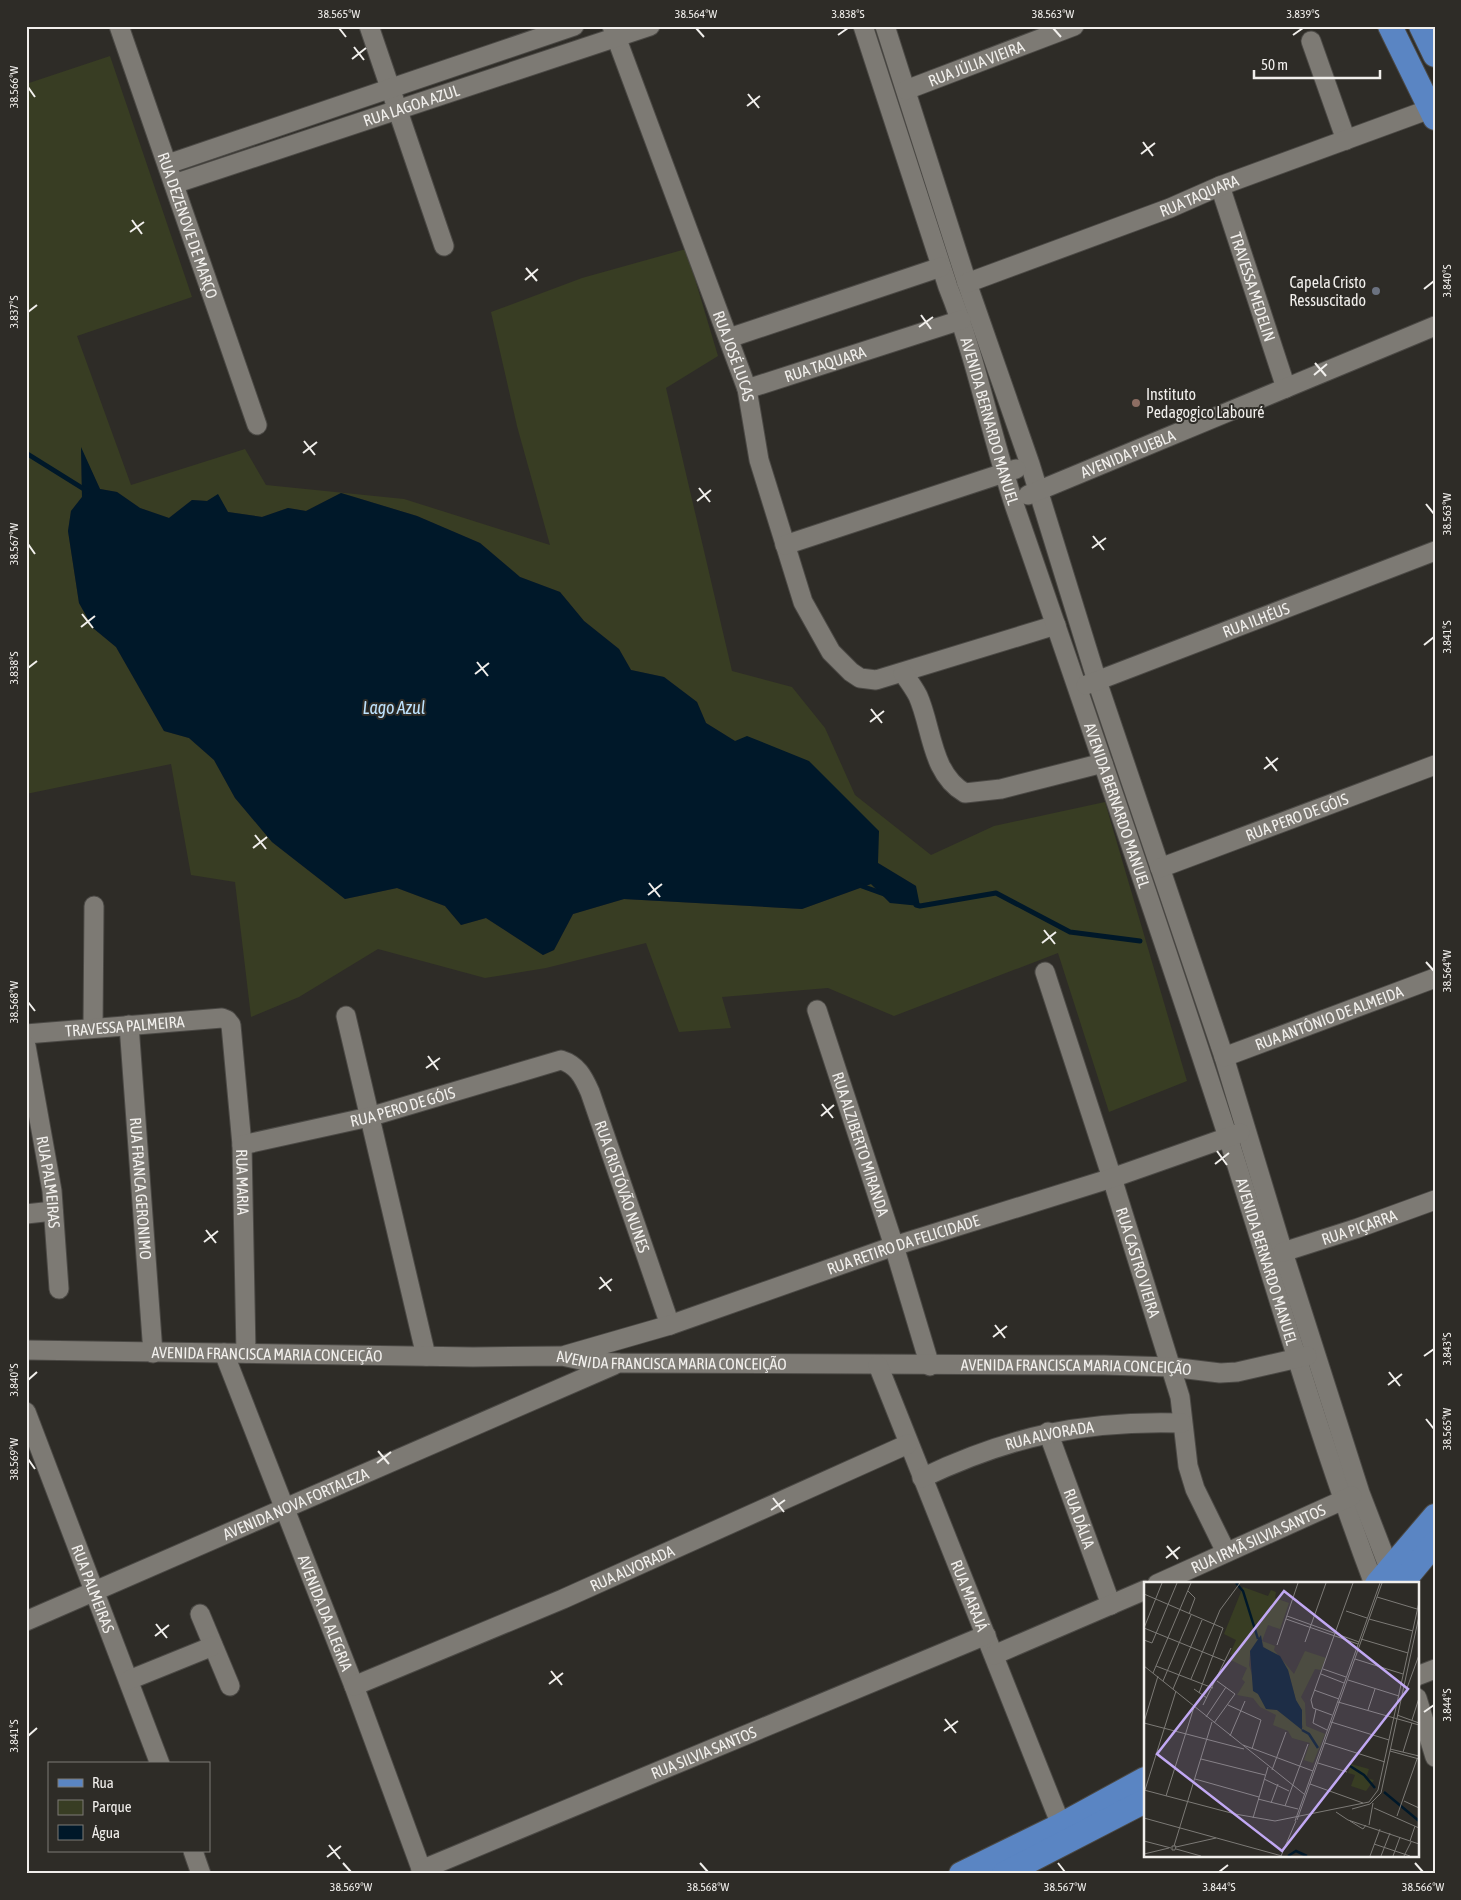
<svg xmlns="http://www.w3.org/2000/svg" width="1461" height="1900" font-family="'Asap Condensed',sans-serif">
	<rect width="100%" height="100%" fill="#2e2c27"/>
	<path fill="#383d23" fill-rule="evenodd" d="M110 56 192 297 77 336 131 485 245 449 266 485 404 499 550 545 517 426 491 312 582 278 686 249 718 356 666 388 732 671 792 687 825 728 855 795 931 855 994 826 1105 802 1187 1081 1109 1112 1058 953 894 1016 828 988 722 997 731 1028 679 1032 646 943 546 968 485 978 378 949 299 997 251 1017 235 882 191 875 171 764 26 794V84ZM81 449 100 489 117 492 140 508 169 518 192 500 207 501 218 495 228 512 262 517 288 508 306 511 341 493 417 516 480 543 520 577 560 592 584 621 619 649 631 670 664 677 697 702 706 723 735 741 878 863 916 886 890 903 871 884 802 909 624 899 573 914 554 950 543 955 486 918 461 925 445 906 397 888 345 899 272 842 235 798 214 760 189 738 164 731 116 647 93 628 79 603 68 531 71 511 82 497Z"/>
	<path fill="#001829" d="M81 447 100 489 117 492 140 508 169 518 192 500 207 501 218 494 228 512 262 517 288 508 306 511 341 493 417 516 480 543 520 577 560 592 584 621 619 649 631 670 664 677 697 702 706 723 735 741 747 736 809 761 879 831 878 863 916 886 920 906 890 903 871 884 802 909 624 899 573 914 554 950 543 955 486 918 461 925 445 906 397 888 345 899 272 842 235 798 214 760 189 738 164 731 116 647 93 628 79 603 68 531 71 511 82 497Z"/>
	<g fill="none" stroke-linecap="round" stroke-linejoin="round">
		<g stroke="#001829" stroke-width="5">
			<path d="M26 453 87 491"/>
			<path d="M859 885 884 894"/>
			<path d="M916 905 920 906 996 893 1070 932 1140 941"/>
		</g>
		<g stroke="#4b4945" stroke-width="21">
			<g id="minor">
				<path id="s1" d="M119 26 257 425"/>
				<path d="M369 26 444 246"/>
				<path id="s2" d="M612 26 747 389 759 460 803 602 831 652 851 672 860 678 876 680 1056 625"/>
				<path id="s3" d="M863 26 948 287C977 359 991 437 1016 510 1088 718 1159 925 1227 1134 1275 1284 1318 1436 1374 1584"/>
				<path d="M885 26 967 283 1030 464 1097 681 1224 1057 1283 1252 1360 1493 1394 1581"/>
				<path d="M1311 41 1346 140"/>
				<path id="s4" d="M906 90 1074 26"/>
				<path d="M168 164 574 26"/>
				<path id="s5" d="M174 184 650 26"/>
				<path id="s6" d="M1220 186 1286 388"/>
				<path id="s7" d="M967 283 1170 208 1220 186 1430 109"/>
				<path d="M729 338 941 267"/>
				<path id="s8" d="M747 389 961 320"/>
				<path id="s9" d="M1028 495 1435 326"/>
				<path d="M785 545 1016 469"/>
				<path d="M903 673C908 680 914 688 918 696 932 727 931 774 965 793L1001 789 1103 763"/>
				<path id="s10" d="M1086 685 1435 551"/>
				<path id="s11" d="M1160 868 1435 765"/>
				<path id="s12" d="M1045 972 1112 1178 1180 1397 1188 1466 1195 1489 1226 1552"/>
				<path id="s13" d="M817 1010 894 1246 930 1366"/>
				<path d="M346 1016 426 1356"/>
				<path id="s14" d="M129 1025 153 1353"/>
				<path d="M93 1027 94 906"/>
				<path id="s15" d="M26 1034 222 1018 227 1020 231 1025 242 1145 246 1353"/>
				<path id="s16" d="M26 1046 52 1191 59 1289"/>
				<path id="s17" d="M1224 1057 1435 978"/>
				<path id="s18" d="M242 1145 369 1117 561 1060C577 1065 583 1076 590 1092L670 1325"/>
				<path d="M26 1214 53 1211"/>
				<path id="s19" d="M1283 1252 1358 1228 1435 1200"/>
				<path id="s20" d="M26 1350 473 1357 562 1356 590 1362 620 1363 1104 1365 1171 1367 1220 1373 1237 1372 1307 1356"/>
				<path id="s21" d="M224 1353 354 1686 423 1874"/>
				<path id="s22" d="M566 1355 670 1325 894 1246 1112 1178 1240 1133"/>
				<path id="s23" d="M878 1365 1061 1825"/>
				<path id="s24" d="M26 1412 160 1764"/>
				<path id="s25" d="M1048 1432 1111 1605"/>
				<path id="s26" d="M922 1478C1010 1436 1085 1420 1182 1423"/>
				<path id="s27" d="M1157 1584 1352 1496"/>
				<path d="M200 1614 230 1686"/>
				<path id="s28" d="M26 1621 614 1365"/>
				<path d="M994 1655 1145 1590"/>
				<path d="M1417 1676 1435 1669"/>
				<path d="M129 1680 213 1646"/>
				<path id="s29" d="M354 1686 563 1599 908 1444"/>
				<path d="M1417 1698 1435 1757"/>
				<path d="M193 1851 201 1874"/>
				<path id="s30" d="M421 1870 986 1635"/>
			</g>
		</g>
		<g stroke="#4b4945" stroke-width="26">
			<g id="major">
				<path d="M1390 26 1435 118"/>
				<path d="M1421 26 1435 55"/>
				<path d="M1377 1584 1435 1516"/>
				<path d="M1401 1584 1435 1543"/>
				<path d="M961 1874 1061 1825 1145 1779"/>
				<path d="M1004 1874 1145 1801"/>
			</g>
		</g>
		<use href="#minor" stroke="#7d7a74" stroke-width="19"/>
		<use href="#major" stroke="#5a85c3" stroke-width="24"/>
	</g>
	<path fill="none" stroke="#f1efec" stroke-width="2" d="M339 28 346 37M696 28 704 37M1053 28 1061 37M838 35 848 28M1293 35 1303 28M354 47 364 60M352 59 366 48M28 87 35 97M748 94 759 108M747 106 760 96M1143 142 1153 156M1141 154 1155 143M132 220 142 234M130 232 144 222M526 268 537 281M525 280 538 269M1424 289 1434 281M28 312 37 305M921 315 931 329M919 327 933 317M1315 363 1326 376M1314 375 1327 364M304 441 315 455M303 453 317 442M699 488 710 502M697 501 711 490M1426 504 1434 514M1093 536 1104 550M28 544 35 554M1092 548 1106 538M82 614 93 628M81 627 95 616M1424 645 1434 637M477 662 488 676M28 668 37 661M475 674 489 663M871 709 882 723M870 722 884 711M1266 757 1277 771M1264 769 1278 758M255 835 266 849M253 848 267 837M649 883 660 897M648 895 662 884M1044 930 1055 944M1042 943 1056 932M1426 962 1434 971M28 1002 35 1011M428 1056 438 1070M426 1068 440 1058M822 1104 833 1118M821 1116 834 1105M1217 1151 1227 1165M1215 1164 1229 1153M206 1230 216 1243M204 1242 218 1231M600 1277 611 1291M599 1289 612 1279M995 1325 1005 1338M993 1337 1007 1326M1424 1356 1434 1349M1389 1372 1400 1386M28 1380 37 1372M1388 1385 1402 1374M1426 1419 1434 1429M378 1451 389 1464M28 1459 35 1469M377 1463 391 1452M773 1498 784 1512M771 1510 785 1500M1167 1546 1178 1559M1166 1558 1180 1547M156 1624 167 1638M155 1636 169 1625M551 1671 562 1685M549 1684 563 1673M1424 1712 1434 1705M945 1719 956 1733M944 1731 958 1721M28 1736 37 1728M329 1845 340 1859M327 1857 341 1846M343 1863 351 1872M700 1863 708 1872M1058 1863 1065 1872M1415 1863 1423 1872M1219 1872 1228 1865"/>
	<circle fill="#6b7280" stroke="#2e2c27" stroke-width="2" cx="1376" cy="291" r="5"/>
	<circle fill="#8d6e63" stroke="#2e2c27" stroke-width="2" cx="1136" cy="403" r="5"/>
	<g text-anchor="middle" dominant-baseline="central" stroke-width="4" stroke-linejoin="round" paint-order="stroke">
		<g font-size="16" fill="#f1efec" stroke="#2e2c27">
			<text stroke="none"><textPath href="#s4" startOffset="75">RUA JÚLIA VIEIRA</textPath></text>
			<text stroke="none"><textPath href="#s5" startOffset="250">RUA LAGOA AZUL</textPath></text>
			<text stroke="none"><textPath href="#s7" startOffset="248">RUA TAQUARA</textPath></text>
			<text stroke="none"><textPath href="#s1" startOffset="211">RUA DEZENOVE DE MARÇO</textPath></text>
			<text stroke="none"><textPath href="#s6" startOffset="106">TRAVESSA MEDELIN</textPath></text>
			<text stroke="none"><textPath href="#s2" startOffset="352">RUA JOSÉ LUCAS</textPath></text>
			<text stroke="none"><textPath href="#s8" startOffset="82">RUA TAQUARA</textPath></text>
			<text stroke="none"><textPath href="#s3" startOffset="415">AVENIDA BERNARDO MANUEL</textPath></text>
			<text stroke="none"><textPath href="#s9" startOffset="108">AVENIDA PUEBLA</textPath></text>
			<text stroke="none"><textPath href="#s10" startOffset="182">RUA ILHÉUS</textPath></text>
			<text stroke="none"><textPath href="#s3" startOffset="820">AVENIDA BERNARDO MANUEL</textPath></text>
			<text stroke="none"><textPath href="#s11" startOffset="146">RUA PERO DE GÓIS</textPath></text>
			<text stroke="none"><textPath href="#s17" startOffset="112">RUA ANTÔNIO DE ALMEIDA</textPath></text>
			<text stroke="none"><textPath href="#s15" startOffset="99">TRAVESSA PALMEIRA</textPath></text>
			<text stroke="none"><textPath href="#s18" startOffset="165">RUA PERO DE GÓIS</textPath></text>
			<text stroke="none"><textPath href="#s13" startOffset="141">RUA ALZIBERTO MIRANDA</textPath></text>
			<text stroke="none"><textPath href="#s16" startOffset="138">RUA PALMEIRAS</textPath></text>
			<text stroke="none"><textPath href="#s15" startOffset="366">RUA MARIA</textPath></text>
			<text stroke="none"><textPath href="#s18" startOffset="475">RUA CRISTÓVÃO NUNES</textPath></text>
			<text stroke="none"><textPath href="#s14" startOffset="164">RUA FRANCA GERONIMO</textPath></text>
			<text stroke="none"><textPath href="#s19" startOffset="80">RUA PIÇARRA</textPath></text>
			<text stroke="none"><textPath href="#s22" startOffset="355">RUA RETIRO DA FELICIDADE</textPath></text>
			<text stroke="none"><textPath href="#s12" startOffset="305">RUA CASTRO VIEIRA</textPath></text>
			<text stroke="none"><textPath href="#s3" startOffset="1300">AVENIDA BERNARDO MANUEL</textPath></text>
			<text stroke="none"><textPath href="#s20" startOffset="241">AVENIDA FRANCISCA MARIA CONCEIÇÃO</textPath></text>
			<text stroke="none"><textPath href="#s20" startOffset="646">AVENIDA FRANCISCA MARIA CONCEIÇÃO</textPath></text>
			<text stroke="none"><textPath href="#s20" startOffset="1051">AVENIDA FRANCISCA MARIA CONCEIÇÃO</textPath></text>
			<text stroke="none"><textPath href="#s26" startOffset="135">RUA ALVORADA</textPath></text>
			<text stroke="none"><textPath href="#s28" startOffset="294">AVENIDA NOVA FORTALEZA</textPath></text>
			<text stroke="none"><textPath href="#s25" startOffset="92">RUA DÁLIA</textPath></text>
			<text stroke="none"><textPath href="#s27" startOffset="111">RUA IRMÃ SILVIA SANTOS</textPath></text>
			<text stroke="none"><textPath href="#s29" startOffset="302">RUA ALVORADA</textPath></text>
			<text stroke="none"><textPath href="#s24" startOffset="189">RUA PALMEIRAS</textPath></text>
			<text stroke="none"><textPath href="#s23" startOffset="248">RUA MARAJÁ</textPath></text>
			<text stroke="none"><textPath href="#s21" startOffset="279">AVENIDA DA ALEGRIA</textPath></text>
			<text stroke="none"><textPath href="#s30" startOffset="306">RUA SILVIA SANTOS</textPath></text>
		</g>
		<g font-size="16" fill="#f1efec" stroke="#2e2c27" text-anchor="end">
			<text x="1366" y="282">Capela Cristo<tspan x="1366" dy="18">Ressuscitado</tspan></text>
			<text x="1146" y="394" text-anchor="start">Instituto<tspan x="1146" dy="18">Pedagogico Labouré</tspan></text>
		</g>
		<g font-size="18" font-style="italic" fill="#bde2fd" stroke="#2e2c27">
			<text x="394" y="707">Lago Azul</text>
		</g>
	</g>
	<g transform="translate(1144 1582)">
		<rect width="275" height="275" fill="#2e2c27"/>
		<path d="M99 5 124 14 127 8 132 10 131 16 145 21 136 47 124 43 118 59 131 64 130 68 150 92 161 69 182 76 177 88 171 87 157 115 161 121 162 144 181 152 169 181 160 178 166 161 148 156 144 149 129 143 132 133 116 125 109 116 93 113 101 100 98 97 103 86 87 78 89 74 86 72 92 58 80 52ZM116 55 120 65 144 88 159 146 133 128 124 127 114 112 105 83 106 72ZM207 182 225 187 222 196 230 198 222 209 207 204 211 193 204 191Z" fill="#383d23" fill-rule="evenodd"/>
		<path d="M117 53 119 65 136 74 144 88 152 118 158 128V148L133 128 122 127 114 112 109 109 106 69Z" fill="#001829"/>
		<path fill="none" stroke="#001829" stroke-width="2.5" d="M92 1 99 9 114 57M158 148 165 152 174 166M206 184 220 193 231 206M240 210 275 239M144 274 152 269 163 274"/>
		<path fill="none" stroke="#7c7a76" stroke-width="1" d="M44 9 51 16 45 32M0 12 79 46 55 111M233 15 273 27M202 29 223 36M143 34 215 60M142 37 214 62M225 37 269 49M0 46 81 79M0 46 18 1M217 57 264 71M0 58 8 61 33 1M161 60 182 1M133 63 154 1M211 77 259 92M0 84 160 212M12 84 69 106M179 87 202 95M9 91 47 1M177 92 200 101M47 97 76 28 96 1M204 98 255 114M19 99 47 33M263 106 275 73M29 107 58 38M50 107 63 116M170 108 195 117M194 120 275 143M59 123 87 66M84 123 117 138 108 167M172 127 169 141 183 148M224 128 231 107M188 133 169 126 167 118 209 1M253 133 275 141M62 135 82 105M268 138 275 116M0 140 14 94M187 140 245 158M0 141 100 167M70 141 91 112 73 99M86 154 101 119M181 161 241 180M99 163 169 189M246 167 275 174M246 169 275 177M259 170 268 141M57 177 121 193M174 181 203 190M128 188 142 150M51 197 115 215M120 197 145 209M166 202 219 221M0 208 91 232 131 239 225 220 234 208 275 20M1 208 32 109M22 214 50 125M114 217 154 227M260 219 275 226M127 221 134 202M141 224 164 162M230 226 275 246M208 227 226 222 237 211 275 34M192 230 204 238 275 262M253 234 273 177M0 236 138 274M109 236 124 185M153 238 238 1M151 239 236 1M206 239 219 247 222 243M225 243 229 221M0 259 27 266M266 259 271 244M230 262 266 274M28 264H32L31 268H28ZM30 264 68 140M32 265 72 256M32 267 57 274M0 272 25 266M137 274 152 239M226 274 236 247M237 274 246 251M249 274 256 255M260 274 267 260"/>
		<path fill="#c1a8f3" fill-opacity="0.15" stroke="#c1a8f3" stroke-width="2.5" d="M140 9 264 107 138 269 13 172Z"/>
		<rect width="275" height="275" fill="none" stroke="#f1efec" stroke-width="2.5"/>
	</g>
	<rect width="1461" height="1900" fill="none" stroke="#2e2c27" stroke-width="55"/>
	<rect x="48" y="1762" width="162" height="90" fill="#2e2c27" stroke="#7c7a76"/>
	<rect x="58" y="1779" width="25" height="8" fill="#5a85c3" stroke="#7c7a76"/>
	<text x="92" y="1788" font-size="15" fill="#f1efec">Rua</text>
	<rect x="58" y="1800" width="25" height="15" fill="#383d23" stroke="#7c7a76"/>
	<text x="92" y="1812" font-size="15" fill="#f1efec">Parque</text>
	<rect x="58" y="1825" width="25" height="15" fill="#001829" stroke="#7c7a76"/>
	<text x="92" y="1838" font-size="15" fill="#f1efec">Água</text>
	<path d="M1254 70v8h126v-8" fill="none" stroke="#f1efec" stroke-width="2.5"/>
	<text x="1261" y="70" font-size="15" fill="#f1efec" stroke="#2e2c27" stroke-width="4" paint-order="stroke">50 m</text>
	<rect x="28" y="28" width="1406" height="1844" fill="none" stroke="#f1efec" stroke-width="2"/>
	<g font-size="12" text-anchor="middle" fill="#f1efec">
		<text x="339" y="18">38.565°W</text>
		<text x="696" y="18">38.564°W</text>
		<text x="848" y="18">3.838°S</text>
		<text x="1053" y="18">38.563°W</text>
		<text x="1303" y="18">3.839°S</text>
		<text transform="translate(14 87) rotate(-90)" y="4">38.566°W</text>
		<text transform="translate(1447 281) rotate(-90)" y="4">3.840°S</text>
		<text transform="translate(14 312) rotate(-90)" y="4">3.837°S</text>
		<text transform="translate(1447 514) rotate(-90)" y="4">38.563°W</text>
		<text transform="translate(14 544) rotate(-90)" y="4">38.567°W</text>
		<text transform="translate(1447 637) rotate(-90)" y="4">3.841°S</text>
		<text transform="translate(14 668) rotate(-90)" y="4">3.838°S</text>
		<text transform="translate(1447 971) rotate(-90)" y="4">38.564°W</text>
		<text transform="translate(14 1002) rotate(-90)" y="4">38.568°W</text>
		<text transform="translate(1447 1349) rotate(-90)" y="4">3.843°S</text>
		<text transform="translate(14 1380) rotate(-90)" y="4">3.840°S</text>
		<text transform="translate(1447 1429) rotate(-90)" y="4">38.565°W</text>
		<text transform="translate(14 1459) rotate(-90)" y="4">38.569°W</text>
		<text transform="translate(1447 1705) rotate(-90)" y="4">3.844°S</text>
		<text transform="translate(14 1736) rotate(-90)" y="4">3.841°S</text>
		<text x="351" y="1891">38.569°W</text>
		<text x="708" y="1891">38.568°W</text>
		<text x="1065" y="1891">38.567°W</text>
		<text x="1219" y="1891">3.844°S</text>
		<text x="1423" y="1891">38.566°W</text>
	</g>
</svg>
